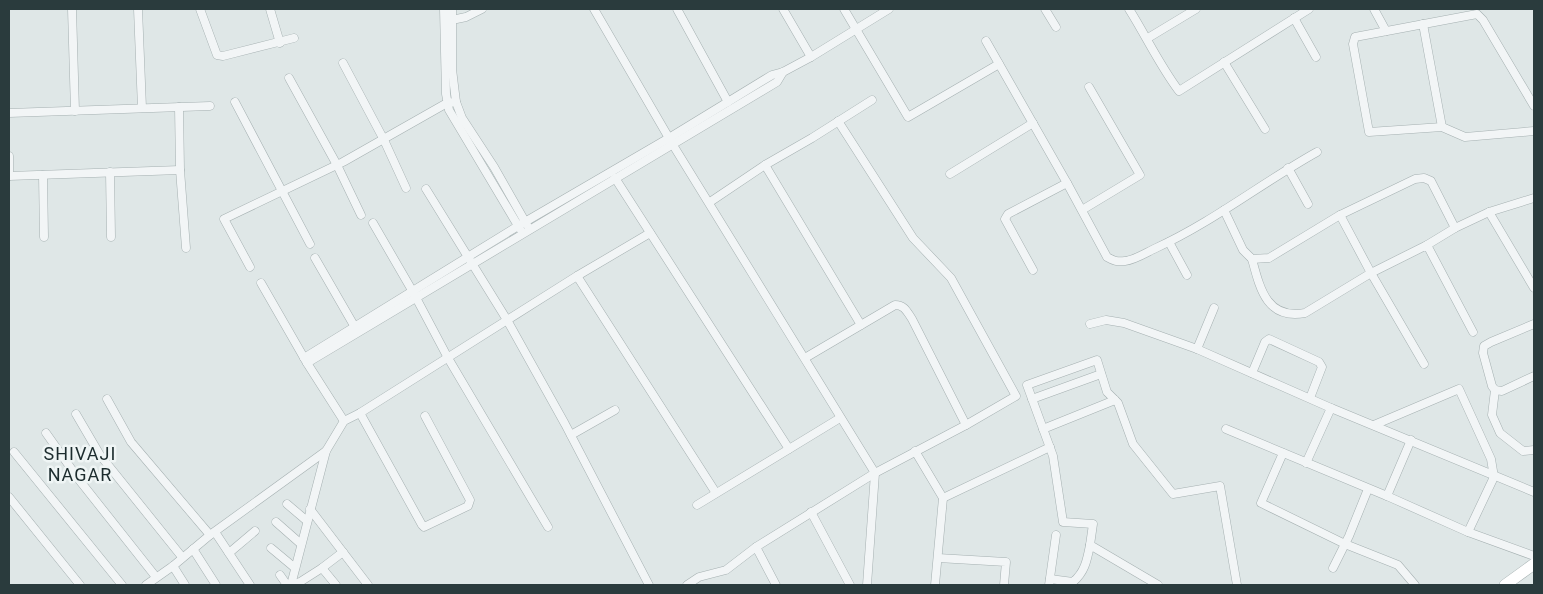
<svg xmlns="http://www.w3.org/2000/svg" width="1543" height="594" font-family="Roboto,sans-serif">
	<rect width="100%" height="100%" fill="#dfe7e7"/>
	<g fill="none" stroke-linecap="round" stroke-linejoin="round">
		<g stroke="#a5b0b1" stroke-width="9">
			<g id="street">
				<path d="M72 9 75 111"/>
				<path d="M138 9 142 108"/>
				<path d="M200 9 217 55 223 56 294 38"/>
				<path d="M270 9 280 43"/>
				<path d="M444 9 446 94 449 110 520 229"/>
				<path d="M452 9V69L456 102 462 118 494 167 527 225"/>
				<path d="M594 9 673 145 875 473 867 585"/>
				<path d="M677 9 728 102"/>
				<path d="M783 9 811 57"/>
				<path d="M844 9 908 117 999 64"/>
				<path d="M1045 9 1056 27"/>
				<path d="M1129 9C1146 36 1160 66 1179 91L1309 9"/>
				<path d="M1374 9 1386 31"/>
				<path d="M1294 18 1316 57"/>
				<path d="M447 21 466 17 482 9"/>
				<path d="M1423 24 1442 127"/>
				<path d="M1148 38 1196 9"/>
				<path d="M986 41 1067 183 1107 257C1114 261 1117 262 1125 261 1135 260 1147 252 1156 248 1213 222 1263 182 1317 152"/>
				<path d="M1224 62 1265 129"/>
				<path d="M343 63 384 140 406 188"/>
				<path d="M289 78 337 165 361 215"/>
				<path d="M235 102 310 244"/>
				<path d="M1534 106 1483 20 1477 14 1355 37 1353 44 1369 132 1442 127 1465 137 1534 131"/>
				<path d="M179 107 180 170 186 248"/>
				<path d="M9 113 210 106"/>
				<path d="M9 156V176"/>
				<path d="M765 165 861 325"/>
				<path d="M1288 168 1308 204"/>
				<path d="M110 172 111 237"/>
				<path d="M950 174 1033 123"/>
				<path d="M43 175 44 237"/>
				<path d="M9 176 180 170"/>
				<path d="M615 178 789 449"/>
				<path d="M426 189 507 320 565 424 649 585"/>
				<path d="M710 202 765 165 812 138 872 100"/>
				<path d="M1082 210 1140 175 1089 87"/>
				<path d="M1224 210 1243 250 1252 259 1269 258 1340 215 1415 179 1424 178 1431 181 1455 228 1489 212 1534 198"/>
				<path d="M1489 212 1534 288"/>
				<path d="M1340 215 1371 273 1424 364"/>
				<path d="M373 223 413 292 448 358 548 527"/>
				<path d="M1169 242 1187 275"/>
				<path d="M1427 245 1455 228"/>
				<path d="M315 258 356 329"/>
				<path d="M1252 259C1260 289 1267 320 1305 313L1371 273 1427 245 1473 332"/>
				<path d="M250 267 224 219 343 162 447 103 456 102"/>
				<path d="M1033 270 1005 219 1008 214 1067 183"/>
				<path d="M577 276 716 493"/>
				<path d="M261 283 307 363 344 421"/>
				<path d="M1090 324 1106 320 1124 323 1197 349 1331 408 1534 492"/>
				<path d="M1534 324 1491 342 1484 346 1483 353 1492 386 1495 390 1502 391 1534 376"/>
				<path d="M1197 349 1214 308"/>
				<path d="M304 358 518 226 669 138 772 75 783 72 811 57 889 9"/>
				<path d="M805 358 895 305C905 305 907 312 912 319L966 425"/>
				<path d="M307 363 777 82 783 72"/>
				<path d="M1252 373 1265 342 1269 339 1319 362 1322 367 1310 398"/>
				<path d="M1495 390 1492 415 1500 433 1523 451 1534 450"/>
				<path d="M107 399 131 442 210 535"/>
				<path d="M1032 399 1101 374"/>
				<path d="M360 413 422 525 424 527 468 506 470 500 425 416"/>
				<path d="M76 414 100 455 182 557"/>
				<path d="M1374 425 1459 389 1491 459 1494 477 1468 532"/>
				<path d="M1043 429 1115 400"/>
				<path d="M1226 429 1387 496 1468 532 1534 556"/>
				<path d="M46 433 80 481 156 577"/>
				<path d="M571 435 615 410"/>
				<path d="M915 451 943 498 935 585"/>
				<path d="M14 452 122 585"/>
				<path d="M1283 453 1261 503 1345 544 1398 565 1415 585"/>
				<path d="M1306 463 1331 408"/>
				<path d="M1387 496 1411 440"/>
				<path d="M9 497 80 585"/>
				<path d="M943 498 1050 447"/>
				<path d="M287 504 307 521"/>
				<path d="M697 505 840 418"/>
				<path d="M310 509 368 585"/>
				<path d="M811 512 850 585"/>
				<path d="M276 522 301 544"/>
				<path d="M215 532 250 585"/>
				<path d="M1090 545 1093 524 1063 522 1053 456 1027 385 1097 360 1107 392 1118 403 1133 444 1173 494 1220 486 1237 585"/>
				<path d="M756 547 776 585"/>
				<path d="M271 548 295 568"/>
				<path d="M193 549 216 585"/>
				<path d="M229 553 255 531"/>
				<path d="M938 558 1006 562 1004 585"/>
				<path d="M173 566 185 585"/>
				<path d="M1333 568 1349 536 1368 489"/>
				<path d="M280 575 287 585"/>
				<path d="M1050 579 1073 582C1085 572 1087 560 1090 545L1158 585"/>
				<path d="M146 585 173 566 210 535 326 451"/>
				<path d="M291 585 326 451 344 421 360 413 577 276 650 233"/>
				<path d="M292 585 300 582 322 568"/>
				<path d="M336 585 322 568 343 552"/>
				<path d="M687 585 699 577 726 570 756 547 875 473 966 425 1016 396 951 278 913 238 838 121"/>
				<path d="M1049 585 1056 535"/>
			</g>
		</g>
		<g stroke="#a5b0b1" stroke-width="12">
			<path id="secondary" d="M1505 585 1534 564"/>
		</g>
		<use href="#street" stroke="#f2f5f6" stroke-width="8"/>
		<use href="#secondary" stroke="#fff" stroke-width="11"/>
	</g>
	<g text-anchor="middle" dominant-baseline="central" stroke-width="5" stroke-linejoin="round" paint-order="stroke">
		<g font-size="18" letter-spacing="1" fill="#1c2c2e" stroke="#eff5f5">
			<text x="80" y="453">SHIVAJI<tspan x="80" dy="21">NAGAR</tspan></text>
		</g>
	</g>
	<rect width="1543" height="594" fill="none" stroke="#2a3b3d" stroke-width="20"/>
</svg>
